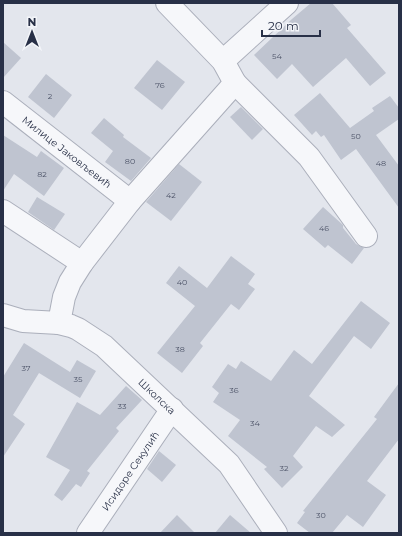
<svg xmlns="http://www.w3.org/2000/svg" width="402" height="536" font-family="Montserrat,sans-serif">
	<rect width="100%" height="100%" fill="#e3e6ed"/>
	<g fill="#bfc4d0">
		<path d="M311 3H332L351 25 347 28 386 73 370 86 346 58 313 87 292 64 277 79 254 55 292 19Z"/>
		<path d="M3 42 21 58 3 78Z"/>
		<path d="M157 60 185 82 162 110 134 88Z"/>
		<path d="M46 74 72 95 54 118 28 97Z"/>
		<path d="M320 93 350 128 374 111 372 108 390 96 399 108V119L376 135 399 166V208L356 149 341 160 324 135 321 137 316 131 312 135 294 115Z"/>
		<path d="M241 107 263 129 252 140 230 117Z"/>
		<path d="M104 118 124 135 123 137 151 158 131 181 105 162 113 151 91 133Z"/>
		<path d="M3 135 37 157 41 151 64 168 44 196 14 174 3 191Z"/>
		<path d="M179 164 202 182 171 221 146 202Z"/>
		<path d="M37 197 65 214 54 230 28 212Z"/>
		<path d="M323 207 343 225V228L356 244 364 248 352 264 328 245 325 248 303 229Z"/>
		<path d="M231 256 255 274 248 284 255 289 239 310 231 304 200 343 203 346 182 373 157 353 195 306 166 283 179 266 207 288Z"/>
		<path d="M361 301 390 323 371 349 354 336 309 396 345 425 332 437 316 426 293 456 303 467 282 488 264 469 267 467 228 436 240 420 213 402 219 393 212 387 228 364 236 369 241 361 271 381 294 350 312 364Z"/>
		<path d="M24 343 70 372 77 360 96 371 80 398 39 373 13 415 25 424 3 457V377Z"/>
		<path d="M399 383V439L367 481 386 495 363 527 347 515 332 533H310L297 523 305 512 303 511 377 419 374 417Z"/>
		<path d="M126 386 142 400 116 428 119 431 87 471 90 473 81 487 76 484 62 501 54 495 70 470 46 457 77 402 100 415Z"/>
		<path d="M159 451 176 465 162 482 147 469Z"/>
		<path d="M177 515 195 533H160Z"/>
		<path d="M230 515 251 533H215Z"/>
	</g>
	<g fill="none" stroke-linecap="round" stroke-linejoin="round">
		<g stroke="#abafbb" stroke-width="24">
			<g id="minor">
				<path d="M167 3 223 61 235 83 309 157 366 236"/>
				<path d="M223 61 287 3"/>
				<path id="s1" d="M3 102 130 201"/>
				<path d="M3 211 82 263"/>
				<path id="s2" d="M3 315 23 321 59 323 71 326 78 329 104 346 229 464 276 533"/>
				<path d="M59 323 64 297 70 282 82 263 130 201 235 83"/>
				<path id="s3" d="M88 533 172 409"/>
			</g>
		</g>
		<use href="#minor" stroke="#f6f7fa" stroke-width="22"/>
	</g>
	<g text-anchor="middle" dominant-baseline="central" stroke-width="3" stroke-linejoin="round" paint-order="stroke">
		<g font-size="8" fill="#4e5569">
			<text x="277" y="56">54</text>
			<text x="160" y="85">76</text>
			<text x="50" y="96">2</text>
			<text x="356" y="136">50</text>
			<text x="130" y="161">80</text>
			<text x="381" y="163">48</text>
			<text x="42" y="174">82</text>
			<text x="171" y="195">42</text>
			<text x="324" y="228">46</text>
			<text x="182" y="282">40</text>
			<text x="180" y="349">38</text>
			<text x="26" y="368">37</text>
			<text x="78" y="379">35</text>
			<text x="234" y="390">36</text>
			<text x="122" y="406">33</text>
			<text x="255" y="423">34</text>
			<text x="284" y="468">32</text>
			<text x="321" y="515">30</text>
		</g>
		<g font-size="10" fill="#283047" stroke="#f3f5f9">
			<text stroke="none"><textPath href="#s1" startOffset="81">Милице Јаковљевић</textPath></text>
			<text stroke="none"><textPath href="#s2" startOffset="181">Школска</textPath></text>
			<text stroke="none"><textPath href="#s3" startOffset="75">Исидоре Секулић</textPath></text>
		</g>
	</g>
	<rect width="402" height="536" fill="none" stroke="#283047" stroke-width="8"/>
	<g transform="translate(32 32)" stroke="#f3f5f9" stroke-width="3" paint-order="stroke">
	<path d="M0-3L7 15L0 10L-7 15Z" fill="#283047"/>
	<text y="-6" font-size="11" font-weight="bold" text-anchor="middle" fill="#283047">N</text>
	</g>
	<path d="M262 30v6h58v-6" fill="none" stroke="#283047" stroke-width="2"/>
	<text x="268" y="30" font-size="12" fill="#283047" stroke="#f3f5f9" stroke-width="3" paint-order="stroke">20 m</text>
</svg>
